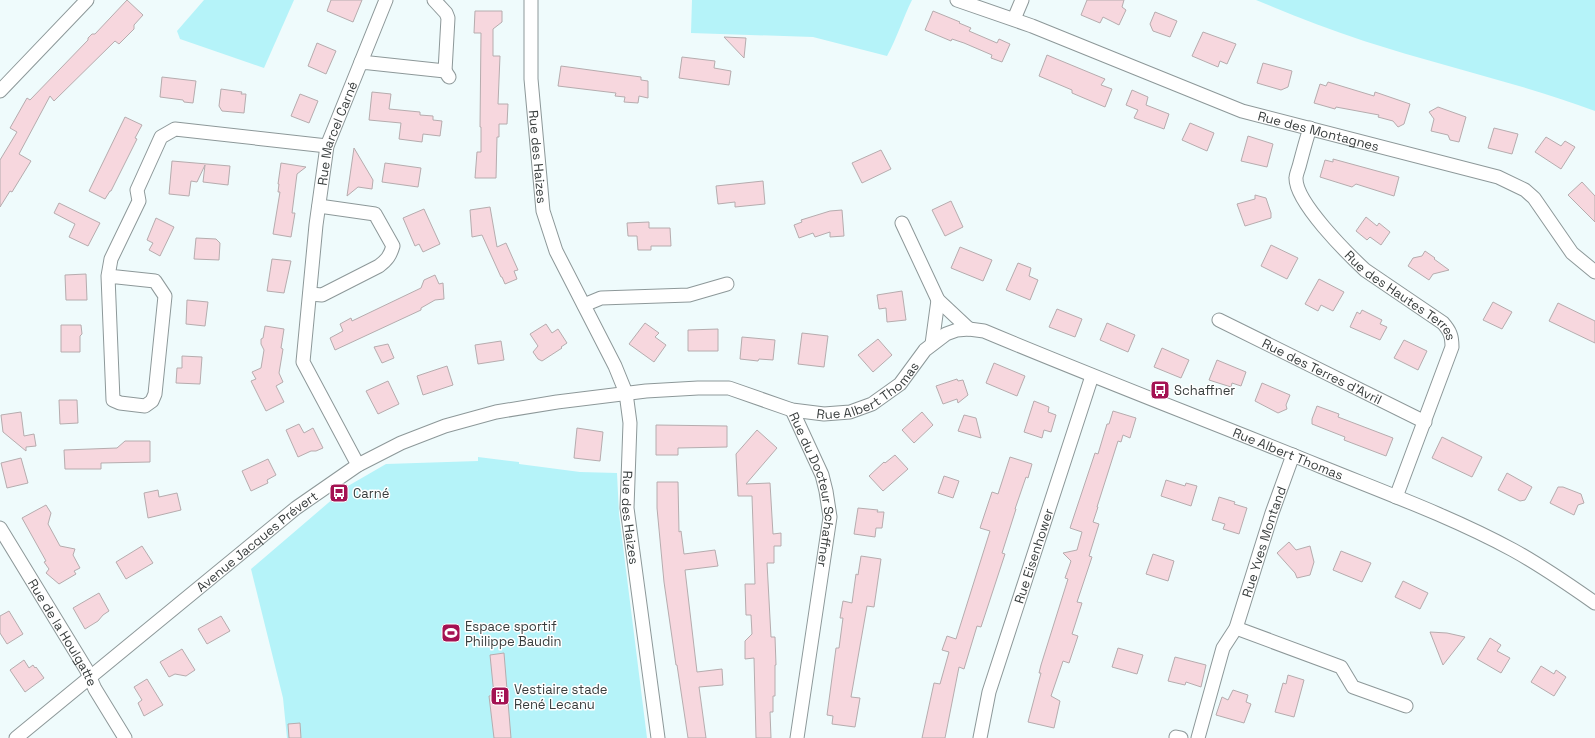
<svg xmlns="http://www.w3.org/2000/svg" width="1595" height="738" font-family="'Space Grotesk',sans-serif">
	<rect width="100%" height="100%" fill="#effbfc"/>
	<g fill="#b5f3f9">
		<path d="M204 0H294L264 68 180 39 177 31Z"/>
		<path d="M692 0H912C903 18 897 38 887 56L813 37 691 33Z"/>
		<path d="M1256 0H1595V111C1520 83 1441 66 1364 41 1327 29 1292 15 1256 0Z"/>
		<path d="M478 457 519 462V464L580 472 617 473 619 514 647 738H287L283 698 251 569 348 486 386 464 478 461Z"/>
	</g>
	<g fill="#f7d7de" stroke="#b6acae">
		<path d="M127 0 143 15 134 25V29L119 44 115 41 54 101 50 96 19 154 31 161 12 192 10 191 0 207V160L17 132 10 128 27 98 30 100 88 40V38L92 34H95Z"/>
		<path d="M331 0H362L353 22 327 11Z"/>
		<path d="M1087 0H1124L1122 7 1126 10 1119 25 1103 17 1100 23 1081 15Z"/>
		<path d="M475 11H502V22L493 29V56H500L498 104H508L507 124H499V137H497L496 178H475L477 152H481V127H480L481 33H474Z"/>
		<path d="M933 11 960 22 959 23 971 28 969 31 997 43 999 39 1010 44 1002 62 991 58 992 55 964 43 952 39 951 41 925 30Z"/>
		<path d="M1155 12 1177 21 1170 37 1153 31 1150 24Z"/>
		<path d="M1203 32 1236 44 1227 64 1220 61 1218 67 1192 56Z"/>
		<path d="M724 37 746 38 744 58Z"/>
		<path d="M317 43 336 51 326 74 308 66Z"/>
		<path d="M1047 55 1105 79 1101 85 1112 89 1105 107 1072 93V90L1039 76Z"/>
		<path d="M682 57 715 61 714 68 731 71 729 85 679 78Z"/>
		<path d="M1263 63 1292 71 1288 87 1281 90 1257 83Z"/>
		<path d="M561 66 641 77V80L648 81V98L639 96 638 103 624 102 625 97 615 96 616 93 558 86Z"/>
		<path d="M162 77 196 81 193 103 184 102 183 100 160 97Z"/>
		<path d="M1328 82 1374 96 1375 92 1410 104 1404 124 1398 127 1393 121 1378 117 1379 115 1336 107 1335 109 1314 103 1320 84 1326 86Z"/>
		<path d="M221 89 242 92 241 94H246L244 113 222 111 219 106Z"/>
		<path d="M1132 90 1148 97 1146 105 1169 114 1164 129 1134 118 1138 110 1126 105Z"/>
		<path d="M372 92 391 94 389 109 420 112V115L433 116V120L442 121 440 136 423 134 422 142 399 139 401 123 369 120Z"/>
		<path d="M300 94 318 101 309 123 291 116Z"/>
		<path d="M1438 107 1466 117 1459 142 1450 140 1448 135 1431 131 1434 119 1429 112Z"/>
		<path d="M125 117 142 125 135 138 137 139 111 191H110L105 199 89 191Z"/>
		<path d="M1190 123 1214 133 1207 151 1182 140Z"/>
		<path d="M1494 128 1518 134 1512 154 1488 148Z"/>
		<path d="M1248 136 1273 144 1267 167 1241 161Z"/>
		<path d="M1546 137 1561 146 1565 141 1575 147 1561 169 1535 152Z"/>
		<path d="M354 148 373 180 372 189 358 187 347 196Z"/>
		<path d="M881 150 891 169 862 183 852 163Z"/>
		<path d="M1333 159 1399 177 1394 196 1356 184 1352 187 1320 177 1325 160 1333 162Z"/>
		<path d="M172 161 230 166 228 185 203 182 205 165 197 182 191 181 189 196 169 194Z"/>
		<path d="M281 163 306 167 297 174 292 213H295L291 237 273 234 280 192H278L279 184H278Z"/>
		<path d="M385 163 421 168 418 187 382 182Z"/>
		<path d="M763 181 765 204 735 207V202L718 204 716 186Z"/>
		<path d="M1582 182 1595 196V222L1568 195Z"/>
		<path d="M1255 195 1266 198 1271 213V218L1245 226 1237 204 1255 199Z"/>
		<path d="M951 201 963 227 945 236 932 210Z"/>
		<path d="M59 203 100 223 88 246 69 237 75 224 54 213Z"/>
		<path d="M490 207 497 247 506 243 518 270 514 271 517 279 505 284 502 277H501L482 235 472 237 470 210Z"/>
		<path d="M424 209 440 244 423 252 419 244 415 246 403 218Z"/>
		<path d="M842 210 844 236 830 237V232L815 237 813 233 799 238 794 225 802 222 801 220 830 211Z"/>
		<path d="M1366 217 1377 226 1379 223 1390 232 1381 245 1370 237 1367 240 1356 231Z"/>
		<path d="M156 218 174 227 160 256 149 250 153 243 147 240Z"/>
		<path d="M649 222V228H670L671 246H651V250H638L637 236H628L627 223Z"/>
		<path d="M196 238 216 239 220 243 219 260 194 259Z"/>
		<path d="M1271 245 1298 258 1287 279 1261 266Z"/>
		<path d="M960 247 992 260 983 281 951 268Z"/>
		<path d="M1425 251 1435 258 1434 259 1449 270 1433 274 1429 280 1408 266 1413 258 1422 256Z"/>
		<path d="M272 259 291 261 284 293 267 291Z"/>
		<path d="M1018 263 1031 268 1029 276 1038 280 1030 300 1006 290Z"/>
		<path d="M86 274 87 300H66L65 275Z"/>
		<path d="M435 275 439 284 443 283 444 299 435 300 421 308V310L335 350 330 338 343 331 340 324 351 318 352 321 421 288 424 280Z"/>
		<path d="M1319 279 1344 292 1333 311 1321 305 1318 311 1305 304Z"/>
		<path d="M902 291 906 320 887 322 886 308 879 309 877 295Z"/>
		<path d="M187 300 208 302 205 326 186 324Z"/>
		<path d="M1493 302 1512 312 1502 329 1483 320Z"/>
		<path d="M1558 303 1595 321V343L1549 321Z"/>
		<path d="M1057 309 1082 319 1075 337 1049 327Z"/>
		<path d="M1362 310 1382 320 1380 324 1387 327 1380 340 1350 327 1357 312 1360 314Z"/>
		<path d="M645 323 659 333 655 337 666 345 654 362 629 344Z"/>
		<path d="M1107 323 1135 335 1128 352 1100 340Z"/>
		<path d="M546 324 552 333 558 329 567 343 561 347 562 348 542 361 538 359 533 352 538 346 530 334Z"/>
		<path d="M61 325H81L82 334 80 336V352H61Z"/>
		<path d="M265 326 284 329 281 348 283 349 279 373 283 382 276 386 284 402 266 411 251 381 256 379 252 372 261 368 264 350 261 344V339L263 338Z"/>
		<path d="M718 329V351H688V330Z"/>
		<path d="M802 333 828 336 824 367 798 364Z"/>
		<path d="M742 337 775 340 773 360 759 359 758 361 740 359Z"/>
		<path d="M878 339 892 355 873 372 858 355Z"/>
		<path d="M1404 340 1427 351 1418 370 1394 358Z"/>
		<path d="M501 341 504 360 478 364 475 345Z"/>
		<path d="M388 344 394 358 382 363 374 347Z"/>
		<path d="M1162 348 1189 360 1181 378 1154 367Z"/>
		<path d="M182 356 202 357 200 384 176 383 177 368H182Z"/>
		<path d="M1217 360 1246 372 1241 386 1232 383 1231 387 1209 380Z"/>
		<path d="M994 363 1025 376 1017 396 986 383Z"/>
		<path d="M447 366 453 385 423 395 417 376Z"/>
		<path d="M957 379 958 381 963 380 968 395 958 403 957 399 943 404 936 386Z"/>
		<path d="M388 381 399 404 378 414 366 391Z"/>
		<path d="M1262 383 1290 395 1286 405 1287 409 1278 413 1255 401Z"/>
		<path d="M59 400H77L78 423 60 424Z"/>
		<path d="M1034 401 1049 407 1048 412 1056 415 1051 432 1044 430 1042 438 1024 432Z"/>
		<path d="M1317 406 1339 414 1338 417 1393 438 1386 456 1344 440 1345 437 1312 424V419Z"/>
		<path d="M1113 411 1136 418 1130 438 1123 435 1121 442 1118 441 1097 507H1098L1093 522 1099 524 1089 556 1092 557 1077 602 1082 603 1072 634 1078 636 1069 663 1063 661 1051 696 1060 701 1054 728 1028 722 1041 673H1039L1041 665 1068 579 1065 578 1071 561 1063 553 1077 550 1082 532 1070 528 1095 453 1098 454 1107 424H1109Z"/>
		<path d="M21 412 24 436 34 434 36 446 26 447V451L3 432 1 415Z"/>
		<path d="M922 412 933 425 914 443 902 430Z"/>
		<path d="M964 415 976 418 981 438 958 431Z"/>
		<path d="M299 424 304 433 313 428 323 448 316 451H311L298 457 286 430Z"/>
		<path d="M656 425 727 426V447L678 448V455H656Z"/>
		<path d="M577 428 603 432 600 461 574 458Z"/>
		<path d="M757 430 777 448 746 484 770 483 773 534 781 533V546H774V563H767L771 637H775L776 665H775V696H773V712H770L771 738H756L754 658 745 659V641L752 634 751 615H746L745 584H755L752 496H738L736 454Z"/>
		<path d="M1442 437 1482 457 1472 477 1432 458Z"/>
		<path d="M125 441H150V462L101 463V469H65L64 450 117 448Z"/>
		<path d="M895 455 908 469 883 491 869 476 884 462 885 463Z"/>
		<path d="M1010 457 1032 464 1028 478 1026 477 1015 509H1016L1002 553 1005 554 981 627 977 626 964 669 959 667 945 738H922L934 683 940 684 949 652 942 650 947 636 956 639 990 531 980 528 992 492 998 494Z"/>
		<path d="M21 458 28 483 7 488 1 463Z"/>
		<path d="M268 459 276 475 267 480 268 483 251 491 242 471Z"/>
		<path d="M1507 473 1532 487 1525 500 1520 501 1498 490Z"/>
		<path d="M944 476 959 481 953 498 938 493Z"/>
		<path d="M1166 480 1185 486 1186 483 1197 486 1191 506 1161 496Z"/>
		<path d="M657 482H678L679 532 681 531 684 554 715 550 718 566 685 570 697 672 722 669 723 685 699 687 706 738H688L677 665H676L664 582 657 508Z"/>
		<path d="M1558 487H1563L1581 494 1584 503 1578 505 1574 515 1550 503Z"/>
		<path d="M158 490 159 497 177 493 181 510 148 518 144 493Z"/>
		<path d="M1219 497 1235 502 1234 504 1247 508 1239 534 1223 529 1225 524 1212 520Z"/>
		<path d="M46 505 51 513 48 524 60 546 75 549 73 555 80 568 74 571 76 574 59 584 46 573 49 569 44 562 46 561 22 518Z"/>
		<path d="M858 508 878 510 877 512H884L882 528H876L875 537 854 534Z"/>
		<path d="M1289 542 1296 550 1310 546 1314 562 1310 575 1297 578 1295 573 1277 553Z"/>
		<path d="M142 546 153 563 126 579 116 562Z"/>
		<path d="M1341 551 1371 563 1362 582 1333 570Z"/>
		<path d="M1153 554 1174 561 1168 581 1146 574Z"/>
		<path d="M861 556 881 559 874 607 867 606 851 697 860 698 855 727 832 724 833 716 827 715 836 648H839L843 618H840L843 601 852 603 856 574 858 575Z"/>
		<path d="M1403 581 1428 593 1420 609 1395 597Z"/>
		<path d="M99 593 109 611 103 615 98 621 85 629 73 608Z"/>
		<path d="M9 611 23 634 7 644 0 633V616Z"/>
		<path d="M221 616 230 631 207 644 198 629Z"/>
		<path d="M1430 632 1447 633 1465 637 1443 665Z"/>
		<path d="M1490 638 1501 645 1497 651 1510 658 1501 673 1477 659Z"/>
		<path d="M1118 648 1143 655 1137 674 1112 667Z"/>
		<path d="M182 649 195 670 186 676 175 674 169 677 160 662Z"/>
		<path d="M504 653 511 738H494L489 696 494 695 490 655Z"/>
		<path d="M1175 657 1206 665 1201 687 1186 682 1185 685 1168 681Z"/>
		<path d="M24 660 29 668 33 665 35 668 36 667 44 678 25 692 10 670Z"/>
		<path d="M1541 666 1554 674 1556 670 1566 677 1554 696 1531 682Z"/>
		<path d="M1288 675 1304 680 1294 717 1275 712 1283 683 1286 684Z"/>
		<path d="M147 679 163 705 144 716 138 703 142 700 134 687Z"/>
		<path d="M1233 690 1248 695 1246 702 1251 704 1244 723 1216 715 1222 697 1228 700Z"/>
		<path d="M300 723 301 738H289L288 724Z"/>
	</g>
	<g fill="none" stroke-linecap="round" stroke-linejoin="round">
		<g stroke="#8d9899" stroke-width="15">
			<g id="street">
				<path d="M434 0 446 13 448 18 445 71"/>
				<path id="s1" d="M531 0V79L543 211 556 251 615 366 626 393 630 423 627 508 658 738"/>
				<path id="s2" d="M957 0 1032 26 1242 111 1498 177 1525 190 1534 198 1572 253 1595 272"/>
				<path d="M1014 19 1022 0"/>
				<path d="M361 62 386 0"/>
				<path d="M0 91 87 0"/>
				<path id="s3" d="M1310 128C1306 140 1303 152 1300 163 1299 168 1296 174 1296 178 1295 202 1348 254 1365 270L1443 323C1450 331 1452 336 1452 347L1396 497"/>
				<path d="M902 223 938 300 969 329"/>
				<path d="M108 276 155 281 165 296 155 394 152 401 145 406 120 403 113 400 108 276 111 259 139 201 137 190 161 137 175 129 327 146"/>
				<path d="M310 294 322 295 379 266C387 260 390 256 393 246L375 214 319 206"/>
				<path d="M584 305 601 298 689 295 727 284"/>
				<path id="s4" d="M1219 320 1425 422"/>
				<path d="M932 344 938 300"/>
				<path id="s5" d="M792 410 822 475 826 491 830 517 797 738"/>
				<path id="s6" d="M358 465 303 362 316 225 327 146 361 62 445 71 449 77"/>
				<path id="s7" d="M0 528 86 669 95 689 125 738"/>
				<path d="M1236 628 1341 667 1353 687 1406 706"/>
				<path d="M1176 737 1181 738"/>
				<path id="s8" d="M16 738 296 508 358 465 401 443 445 426 496 412 557 402 646 391 698 388H729L792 410 824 414 850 412 872 404 900 384 925 350 946 334 957 330 969 329 984 331C1096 378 1209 421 1322 467 1386 493 1452 517 1513 550 1542 566 1568 584 1595 603"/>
				<path id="s9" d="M980 738 989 692 1092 376"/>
				<path id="s10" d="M1198 738 1223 648 1236 628 1272 513 1293 455"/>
			</g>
		</g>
		<use href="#street" stroke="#fff" stroke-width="13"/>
	</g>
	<defs>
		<g id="bus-square" transform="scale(1)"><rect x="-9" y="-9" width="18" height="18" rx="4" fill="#a41252" stroke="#fff"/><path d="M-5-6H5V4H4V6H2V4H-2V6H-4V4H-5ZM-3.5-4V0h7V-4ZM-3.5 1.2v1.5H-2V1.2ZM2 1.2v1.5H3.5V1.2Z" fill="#fff"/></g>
		<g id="stadium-square" transform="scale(1)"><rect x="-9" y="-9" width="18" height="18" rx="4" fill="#a41252" stroke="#fff"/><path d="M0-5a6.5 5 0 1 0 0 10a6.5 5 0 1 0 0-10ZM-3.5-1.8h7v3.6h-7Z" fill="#fff"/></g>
		<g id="building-square" transform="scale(1)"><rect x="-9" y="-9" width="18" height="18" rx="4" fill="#a41252" stroke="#fff"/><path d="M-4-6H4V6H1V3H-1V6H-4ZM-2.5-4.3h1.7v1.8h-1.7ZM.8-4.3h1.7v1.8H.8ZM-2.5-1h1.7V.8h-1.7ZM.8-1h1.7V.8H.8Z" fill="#fff"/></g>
	</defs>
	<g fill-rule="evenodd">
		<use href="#bus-square" x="1160" y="390"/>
		<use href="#bus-square" x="339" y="493"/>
		<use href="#stadium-square" x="451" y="633"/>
		<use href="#building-square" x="500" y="696"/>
	</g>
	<g text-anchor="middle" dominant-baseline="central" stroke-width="3" stroke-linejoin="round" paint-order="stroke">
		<g font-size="13" fill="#383d3d" stroke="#fff">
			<text stroke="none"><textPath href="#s2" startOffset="385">Rue des Montagnes</textPath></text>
			<text stroke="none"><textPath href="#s6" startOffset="349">Rue Marcel Carné</textPath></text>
			<text stroke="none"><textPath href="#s1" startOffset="157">Rue des Haizes</textPath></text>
			<text stroke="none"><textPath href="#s3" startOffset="213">Rue des Hautes Terres</textPath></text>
			<text stroke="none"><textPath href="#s4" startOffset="115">Rue des Terres d'Avril</textPath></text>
			<text stroke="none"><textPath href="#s8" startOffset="971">Rue Albert Thomas</textPath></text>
			<text stroke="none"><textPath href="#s8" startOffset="1439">Rue Albert Thomas</textPath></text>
			<text stroke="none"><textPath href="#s5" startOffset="84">Rue du Docteur Schaffner</textPath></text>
			<text stroke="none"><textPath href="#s1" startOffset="537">Rue des Haizes</textPath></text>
			<text stroke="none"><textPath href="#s8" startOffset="311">Avenue Jacques Prévert</textPath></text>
			<text stroke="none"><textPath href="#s10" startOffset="208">Rue Yves Montand</textPath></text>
			<text stroke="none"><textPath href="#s9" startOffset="190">Rue Eisenhower</textPath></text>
			<text stroke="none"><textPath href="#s7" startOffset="122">Rue de la Houlgatte</textPath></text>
		</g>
		<g font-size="13" fill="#383d3d" stroke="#fff" text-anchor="start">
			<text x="1174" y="390">Schaffner</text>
			<text x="353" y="493">Carné</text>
			<text x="465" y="626">Espace sportif<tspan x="465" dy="15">Philippe Baudin</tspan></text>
			<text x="514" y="689">Vestiaire stade<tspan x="514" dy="15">René Lecanu</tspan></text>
		</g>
	</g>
</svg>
